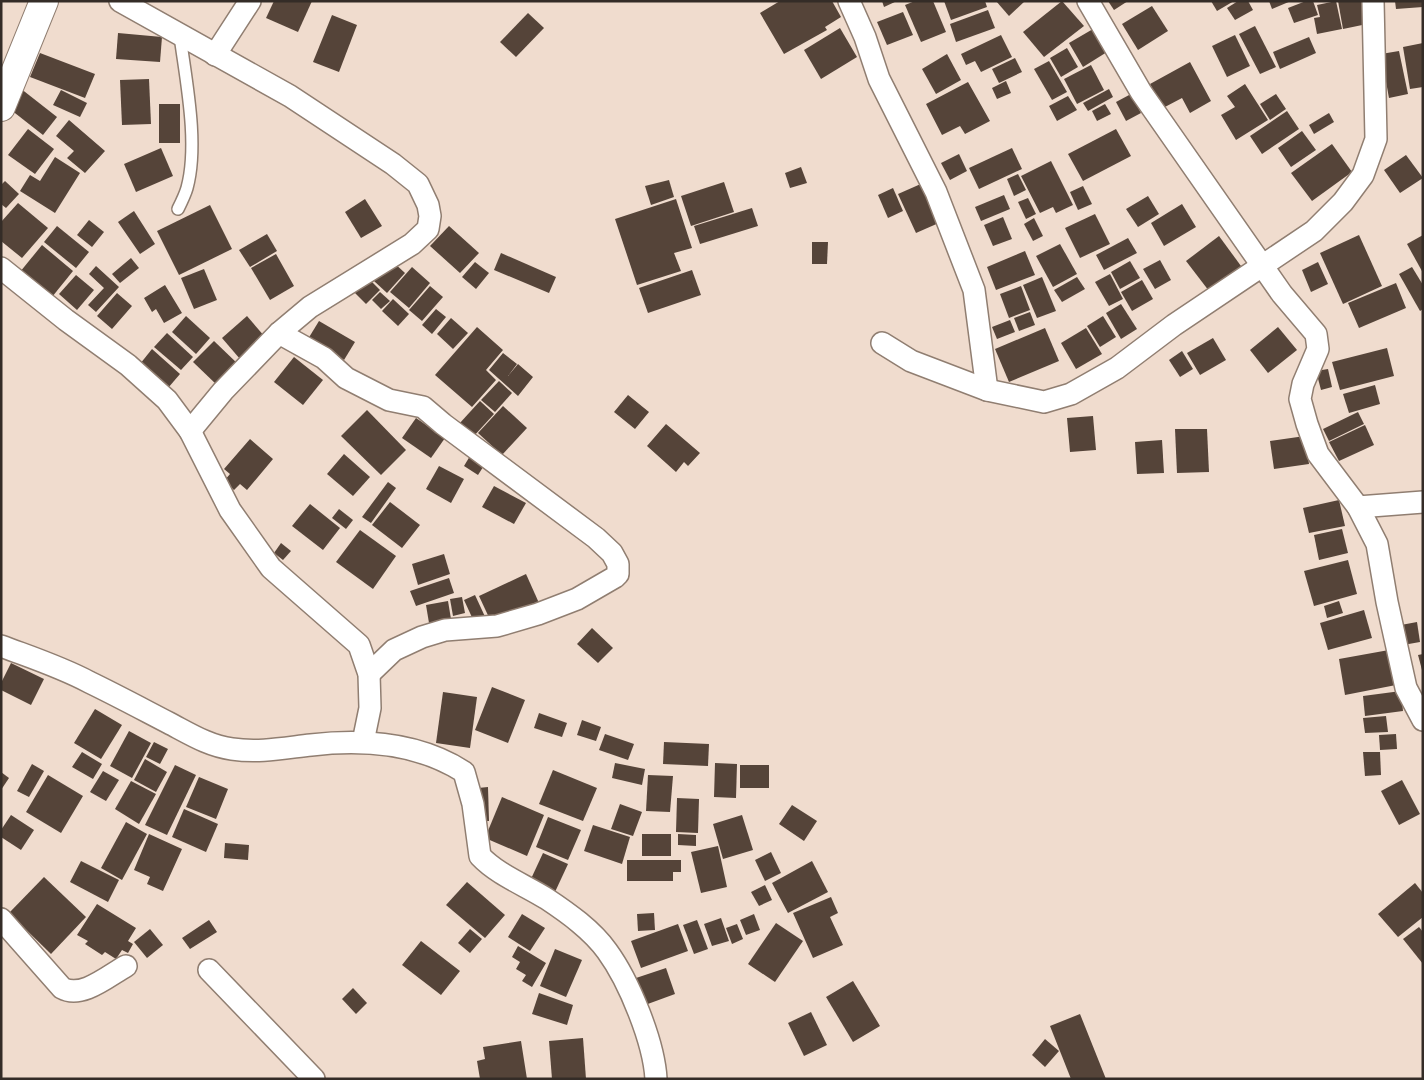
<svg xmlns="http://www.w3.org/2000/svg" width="1424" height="1080" font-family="Roboto,sans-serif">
	<rect width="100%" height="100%" fill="#f0dcce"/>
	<g fill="#554439">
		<path d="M274 1H312L298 32 266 18Z"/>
		<path d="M780 1H832L841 17 825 27 827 30 784 54 760 13Z"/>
		<path d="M882 1H897L884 7Z"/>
		<path d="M915 1H933L946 32 921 42 905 5Z"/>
		<path d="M944 1H985L987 7 951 20Z"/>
		<path d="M996 1H1025L1009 16Z"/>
		<path d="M1062 1 1084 26 1044 57 1023 32Z"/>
		<path d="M1108 1H1128L1114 10Z"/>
		<path d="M1211 1H1234L1217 11Z"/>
		<path d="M1238 1H1248L1253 10 1235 20 1227 8Z"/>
		<path d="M1269 1H1291L1272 9Z"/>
		<path d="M1306 1H1313L1318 15 1294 23 1288 8Z"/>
		<path d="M1336 1 1342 29 1317 34 1314 18 1320 17 1317 5Z"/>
		<path d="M1338 1H1362L1367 24 1343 29Z"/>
		<path d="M1395 1H1422L1423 7 1396 9Z"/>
		<path d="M1152 6 1168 31 1138 50 1122 24Z"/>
		<path d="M988 10 995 28 956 42 950 24Z"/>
		<path d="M903 12 913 35 887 45 877 22Z"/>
		<path d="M528 13 544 28 516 57 500 42Z"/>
		<path d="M332 15 357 25 339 72 313 62Z"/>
		<path d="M1255 26 1276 67 1260 74 1239 34Z"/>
		<path d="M840 28 857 57 821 79 804 50Z"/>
		<path d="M1093 29 1107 52 1083 67 1069 43Z"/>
		<path d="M118 33 162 37 160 62 116 59Z"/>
		<path d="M1001 35 1012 57 981 72 975 61 966 65 961 54Z"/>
		<path d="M1235 35 1250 66 1227 77 1212 46Z"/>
		<path d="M1309 37 1316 53 1280 69 1273 52Z"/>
		<path d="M1423 43V87L1410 89 1403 47Z"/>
		<path d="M1067 48 1078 67 1061 77 1050 58Z"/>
		<path d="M1399 51 1408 94 1389 98 1381 54Z"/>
		<path d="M40 53 95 74 85 98 30 77Z"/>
		<path d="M947 54 961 80 936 94 922 69Z"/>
		<path d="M1015 58 1022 72 999 83 992 69Z"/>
		<path d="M1049 61 1067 92 1052 100 1034 69Z"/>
		<path d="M1190 62 1211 101 1190 113 1182 98 1163 108 1150 84Z"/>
		<path d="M1091 65 1104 90 1077 104 1064 79Z"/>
		<path d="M149 79 151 124 122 125 120 80Z"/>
		<path d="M1006 81 1011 93 997 99 992 88Z"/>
		<path d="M968 82 990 121 965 134 960 126 942 135 926 104Z"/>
		<path d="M1245 84 1268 120 1236 140 1221 115 1235 107 1227 96Z"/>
		<path d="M20 88 57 117 43 135 6 106Z"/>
		<path d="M1109 89 1113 97 1088 111 1083 103Z"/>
		<path d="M61 90 87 103 80 117 53 105Z"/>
		<path d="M1131 94 1141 113 1126 121 1116 102Z"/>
		<path d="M1276 94 1286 109 1270 120 1260 104Z"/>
		<path d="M1068 96 1077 110 1057 121 1049 106Z"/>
		<rect x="159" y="104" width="21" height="39"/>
		<path d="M1105 104 1111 114 1097 121 1092 111Z"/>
		<path d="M1287 111 1299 129 1262 154 1250 136Z"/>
		<path d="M1329 113 1334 122 1314 134 1309 125Z"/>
		<path d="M69 120 105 151 85 173 67 158 74 151 56 136Z"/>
		<path d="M28 129 54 149 35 174 8 155Z"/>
		<path d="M1116 129 1131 156 1083 181 1068 154Z"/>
		<path d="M1302 131 1316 150 1291 167 1278 148Z"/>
		<path d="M1332 144 1352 172 1312 201 1291 173Z"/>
		<path d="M161 148 173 176 136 192 124 164Z"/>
		<path d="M1012 148 1022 169 979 189 969 168Z"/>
		<path d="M959 154 967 171 950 180 941 163Z"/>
		<path d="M1406 155 1423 178 1400 193 1384 170Z"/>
		<path d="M55 157 80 173 55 213 20 191 30 175 40 181Z"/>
		<path d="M1051 161 1073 205 1056 213 1053 207 1040 213 1021 176Z"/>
		<path d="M801 167 807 183 790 188 785 173Z"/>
		<path d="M1018 174 1026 190 1014 196 1007 179Z"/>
		<path d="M669 180 674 197 651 205 645 186Z"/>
		<path d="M5 181 19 194 6 208 1 204V185Z"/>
		<path d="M724 182 734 212 691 226 681 196Z"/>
		<path d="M923 183 941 222 916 233 898 194Z"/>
		<path d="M1083 186 1092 204 1078 210 1070 192Z"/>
		<path d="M893 188 903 211 888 218 878 195Z"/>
		<path d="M1004 195 1010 209 981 221 975 207Z"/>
		<path d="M1148 196 1159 214 1138 227 1126 209Z"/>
		<path d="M1028 198 1036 214 1026 219 1018 202Z"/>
		<path d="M365 199 382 226 361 238 345 212Z"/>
		<path d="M676 199 692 248 674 253 681 271 637 285 615 219Z"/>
		<path d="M18 203 48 228 22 258 1 241V222Z"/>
		<path d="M1182 204 1196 227 1164 246 1151 223Z"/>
		<path d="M210 205 232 249 179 275 157 231Z"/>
		<path d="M752 208 758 226 700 244 694 226Z"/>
		<path d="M134 211 155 244 140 254 118 222Z"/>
		<path d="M1095 214 1110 244 1080 258 1065 228Z"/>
		<path d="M1003 217 1012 239 993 246 984 225Z"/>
		<path d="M1034 218 1043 236 1033 241 1024 224Z"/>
		<path d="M89 220 104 232 92 247 77 235Z"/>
		<path d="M57 226 89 252 76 268 44 242Z"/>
		<path d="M449 226 479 253 460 273 430 246Z"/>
		<path d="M267 234 277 251 250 267 239 250Z"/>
		<path d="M1359 235 1382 286 1343 304 1320 253Z"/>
		<path d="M1423 235V273L1407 244Z"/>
		<path d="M1219 236 1241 266 1209 291 1186 261Z"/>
		<path d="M1128 238 1137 253 1104 270 1096 255Z"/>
		<path d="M812 242H828L827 264H812Z"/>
		<path d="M1060 244 1077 274 1053 287 1036 256Z"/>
		<path d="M42 245 73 271 52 297 20 272Z"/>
		<path d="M1025 251 1035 275 996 290 987 267Z"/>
		<path d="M501 253 556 277 549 293 494 270Z"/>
		<path d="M276 254 294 286 270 300 251 268Z"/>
		<path d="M131 258 139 268 120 283 112 274Z"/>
		<path d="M1160 260 1171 280 1155 289 1143 269Z"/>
		<path d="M392 261 405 273 387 293 374 281Z"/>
		<path d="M1130 261 1140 278 1120 289 1111 272Z"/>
		<path d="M475 262 489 273 476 289 462 277Z"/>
		<path d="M1318 262 1328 284 1311 292 1302 270Z"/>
		<path d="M96 266 119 287 96 312 88 305 104 288 89 274Z"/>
		<path d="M412 267 430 283 409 308 390 292Z"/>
		<path d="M1412 267 1423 285V309L1420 311 1399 274Z"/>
		<path d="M204 269 217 300 194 309 181 278Z"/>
		<path d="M692 270 701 295 648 313 639 288Z"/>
		<path d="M1110 274 1123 299 1109 306 1095 282Z"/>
		<path d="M76 275 94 290 77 310 59 294Z"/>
		<path d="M367 277 380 290 366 304 353 291Z"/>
		<path d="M1042 277 1056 311 1037 318 1023 285Z"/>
		<path d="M1077 277 1085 289 1062 302 1054 290Z"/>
		<path d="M1142 280 1153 299 1132 311 1121 292Z"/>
		<path d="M1396 283 1406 308 1359 328 1348 303Z"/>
		<path d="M165 285 182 313 164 323 156 309 152 312 144 298Z"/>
		<path d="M430 286 443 297 422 321 409 310Z"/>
		<path d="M1021 286 1030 310 1009 318 1000 294Z"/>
		<path d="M380 292 390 301 381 309 372 300Z"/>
		<path d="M117 293 132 306 112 329 97 316Z"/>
		<path d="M393 299 409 314 398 326 382 311Z"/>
		<path d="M1121 304 1137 329 1121 339 1106 313Z"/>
		<path d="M436 309 446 317 432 334 422 325Z"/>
		<path d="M1030 312 1035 325 1019 331 1014 318Z"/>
		<path d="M186 316 210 338 196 354 172 332Z"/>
		<path d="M247 316 265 337 240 359 222 338Z"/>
		<path d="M1103 316 1116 337 1100 347 1087 326Z"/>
		<path d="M451 318 468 333 453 349 437 334Z"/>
		<path d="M1010 320 1015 332 997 339 992 327Z"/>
		<path d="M319 321 355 342 344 360 308 339Z"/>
		<path d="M477 327 503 350 486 370 496 380 472 407 435 375Z"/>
		<path d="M1278 327 1297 350 1268 373 1250 350Z"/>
		<path d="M1045 328 1059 361 1009 382 995 349Z"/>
		<path d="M1086 328 1102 354 1076 369 1061 343Z"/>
		<path d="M167 333 193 357 181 370 154 347Z"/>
		<path d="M1213 338 1226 360 1200 375 1187 353Z"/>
		<path d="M214 341 239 365 218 386 193 362Z"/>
		<path d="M1387 348 1394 376 1340 390 1332 362Z"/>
		<path d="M152 349 180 374 168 388 140 364Z"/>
		<path d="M1182 351 1193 369 1180 377 1169 360Z"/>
		<path d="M503 353 517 364 508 376 518 364 533 377 518 396 489 370Z"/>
		<path d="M294 357 323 380 303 405 274 382Z"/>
		<path d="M1328 369 1332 387 1321 390 1316 371Z"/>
		<path d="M499 381 512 393 495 412 481 400Z"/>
		<path d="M1375 385 1380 404 1349 413 1343 394Z"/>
		<path d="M628 395 649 412 635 429 614 412Z"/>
		<path d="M480 401 494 414 473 437 459 424Z"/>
		<path d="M503 406 527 428 502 455 478 433Z"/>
		<path d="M367 410 406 450 381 475 341 436Z"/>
		<path d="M1358 412 1364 424 1329 441 1323 429Z"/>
		<path d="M1093 416 1096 450 1070 452 1067 418Z"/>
		<path d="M416 418 445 438 431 458 402 438Z"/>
		<path d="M666 424 700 453 688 466 684 462 676 472 647 446Z"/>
		<path d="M1365 425 1374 445 1339 461 1329 442Z"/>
		<path d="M1175 429H1207L1209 472 1177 473Z"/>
		<path d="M1305 436 1309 464 1274 469 1270 441Z"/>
		<path d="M250 439 273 459 247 490 240 484 234 490 224 481 230 474 224 469Z"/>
		<path d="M1162 440 1164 473 1137 474 1135 442Z"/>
		<path d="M344 454 370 477 353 496 327 474Z"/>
		<path d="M470 456 485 464 478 475 464 466Z"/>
		<path d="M439 466 464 479 451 503 426 489Z"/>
		<path d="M388 482 396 488 371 523 362 517Z"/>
		<path d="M494 486 526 503 514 524 482 507Z"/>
		<path d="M1339 500 1345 526 1309 533 1303 508Z"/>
		<path d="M390 502 420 525 402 548 372 525Z"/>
		<path d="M310 504 340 528 323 550 292 526Z"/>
		<path d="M339 509 353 520 346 529 332 518Z"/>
		<path d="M1342 529 1348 553 1319 560 1314 535Z"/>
		<path d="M360 530 396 556 373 589 336 562Z"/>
		<path d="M281 543 291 551 283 560 274 553Z"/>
		<path d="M444 554 450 574 418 585 412 564Z"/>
		<path d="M1348 560 1357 594 1314 606 1304 571Z"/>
		<path d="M526 574 539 603 492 624 479 596Z"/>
		<path d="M449 578 454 593 416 606 410 591Z"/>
		<path d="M475 595 487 621 476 626 464 600Z"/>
		<path d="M462 597 465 613 453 616 450 599Z"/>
		<path d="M448 601 451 619 429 623 426 605Z"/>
		<path d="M1339 601 1343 613 1327 618 1324 606Z"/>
		<path d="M1364 610 1372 638 1328 650 1320 623Z"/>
		<path d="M1417 622 1420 642 1403 645 1401 625Z"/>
		<path d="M592 628 613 648 598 663 577 644Z"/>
		<path d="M1389 650 1396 685 1345 695 1339 659Z"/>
		<path d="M1423 654V670H1422L1418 655Z"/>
		<path d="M11 663 44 679 31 705 1 690V683Z"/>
		<path d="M492 687 525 700 508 743 475 730Z"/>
		<path d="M1401 691 1403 711 1365 716 1363 696Z"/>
		<path d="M443 692 477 697 470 748 436 743Z"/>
		<path d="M95 709 122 725 101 759 74 743Z"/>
		<path d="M539 713 567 723 562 737 534 728Z"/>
		<path d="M1386 716 1388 732 1365 733 1363 718Z"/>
		<path d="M582 720 601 727 596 741 577 735Z"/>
		<path d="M129 731 151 743 132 778 110 766Z"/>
		<path d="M605 734 634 744 628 760 599 750Z"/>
		<path d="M1396 734 1397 749 1380 750 1379 735Z"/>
		<path d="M154 742 168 749 160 764 146 757Z"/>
		<path d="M664 742 709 744 708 766 663 764Z"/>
		<path d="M82 752 102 764 93 779 72 767Z"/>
		<path d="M1363 752H1380L1381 775 1365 776Z"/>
		<path d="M145 759 167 772 156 792 134 780Z"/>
		<path d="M615 763 645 769 642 785 612 778Z"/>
		<path d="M715 763 737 764 736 798 714 797Z"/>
		<path d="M32 764 44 771 29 797 17 791Z"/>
		<path d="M175 765 196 775 167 835 145 825Z"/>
		<rect x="740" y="765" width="29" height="23"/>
		<path d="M553 770 597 788 583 821 539 804Z"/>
		<path d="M103 771 119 780 106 801 90 792Z"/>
		<path d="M1 772 9 778 1 790Z"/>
		<path d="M48 775 83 796 61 833 26 812Z"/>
		<path d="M648 775 673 776 670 812 646 811Z"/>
		<path d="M199 777 228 789 216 819 186 807Z"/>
		<path d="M1402 780 1420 814 1399 825 1381 791Z"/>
		<path d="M131 781 156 794 139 824 115 809Z"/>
		<path d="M488 787 489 821H480L478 788Z"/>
		<path d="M502 797 544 815 527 856 485 838Z"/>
		<path d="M677 798 699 799 698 833 676 832Z"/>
		<path d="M620 804 642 812 633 836 611 829Z"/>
		<path d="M792 805 817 821 804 841 779 824Z"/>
		<path d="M184 809 218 824 206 852 172 837Z"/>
		<path d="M11 815 34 830 21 850 1 837V830Z"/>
		<path d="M742 815 753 850 723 859 713 824Z"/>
		<path d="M548 817 581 830 568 860 536 847Z"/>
		<path d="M126 822 147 834 122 880 101 868Z"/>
		<path d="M593 825 630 837 622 864 584 851Z"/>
		<path d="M149 834 182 849 163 891 147 884 150 877 134 870Z"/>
		<rect x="642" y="834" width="29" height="22"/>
		<path d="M678 834 696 835V846L678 845Z"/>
		<path d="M225 843 249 845 248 860 224 858Z"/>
		<path d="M718 846 727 887 701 893 691 852Z"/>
		<path d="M771 852 781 873 765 881 755 860Z"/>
		<path d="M543 853 568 864 555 892 530 881Z"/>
		<path d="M627 860H681V872H673V881H627Z"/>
		<path d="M81 861 119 880 108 902 70 882Z"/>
		<path d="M812 861 828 892 788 913 772 883Z"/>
		<path d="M44 877 86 917 51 954 9 913Z"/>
		<path d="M467 882 505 915 485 938 446 905Z"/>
		<path d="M1415 883 1423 893V917L1398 937 1378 914Z"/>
		<path d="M765 885 772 900 759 906 751 892Z"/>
		<path d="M831 897 838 913 830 917 843 945 813 958 793 913Z"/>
		<path d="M97 904 136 928 128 941 133 944 128 953 122 950 116 959 105 952 102 955 85 944 88 941 77 935Z"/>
		<path d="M654 913 655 930 638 931 637 914Z"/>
		<path d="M522 914 545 928 530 951 508 937Z"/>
		<path d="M754 914 760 930 746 935 740 920Z"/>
		<path d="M721 918 729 941 712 946 704 924Z"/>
		<path d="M209 920 217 932 190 949 182 938Z"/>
		<path d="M697 920 708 949 694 954 683 925Z"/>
		<path d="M776 923 803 941 775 982 748 964Z"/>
		<path d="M678 924 688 951 641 968 631 941Z"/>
		<path d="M737 924 743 939 732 944 726 928Z"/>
		<path d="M1419 927 1423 932V964L1403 939Z"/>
		<path d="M150 929 163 945 147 958 134 942Z"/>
		<path d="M470 929 482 939 470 953 458 943Z"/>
		<path d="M421 941 460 971 441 995 402 965Z"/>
		<path d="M518 946 546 963 532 987 522 981 526 975 516 969 520 962 512 957Z"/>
		<path d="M555 949 582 960 566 997 540 986Z"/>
		<path d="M666 968 675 994 645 1005 636 978Z"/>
		<path d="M853 981 880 1026 853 1042 826 997Z"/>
		<path d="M353 988 367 1003 356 1014 342 999Z"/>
		<path d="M539 993 573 1005 567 1025 532 1014Z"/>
		<path d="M811 1012 827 1045 804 1056 788 1023Z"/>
		<path d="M1080 1014 1106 1079H1071L1050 1026Z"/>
		<path d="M583 1038 586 1079H552L549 1041Z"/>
		<path d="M1045 1039 1059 1051 1045 1067 1032 1055Z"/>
		<path d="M521 1041 527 1079H480L477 1061 485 1059 483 1047Z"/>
	</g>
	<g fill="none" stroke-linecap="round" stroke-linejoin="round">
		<g stroke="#907e71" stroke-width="14">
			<path id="service" d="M178 209C181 203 185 195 187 188 199 144 186 81 180 36"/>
		</g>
		<g stroke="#907e71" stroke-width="24">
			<g id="minor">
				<path d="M120 1 290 96 393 164 418 184 428 205 430 216 428 229 412 244 310 307 279 333 223 391 190 431"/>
				<path d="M849 1 865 37 879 79 936 192 974 290 987 390"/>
				<path d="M1088 1 1141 92 1282 294 1316 334 1318 349 1303 384 1300 399 1307 424 1318 454 1358 507 1377 544 1387 602 1406 688 1423 720"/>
				<path d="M215 55 250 1"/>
				<path d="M1 268 66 320 128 365 167 400 190 431 230 510 271 568 359 645 369 674 370 708 363 742"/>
				<path d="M279 333 324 358 346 378 389 400 423 407 443 424 596 538 612 553 618 564V574L615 577 577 599 538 614 497 626 445 630 422 637 394 650 369 674"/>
				<path d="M882 343 911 361 987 390 1044 402 1071 394 1117 368 1174 325 1314 231 1343 202 1363 175 1376 139 1373 1"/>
				<path d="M1358 507 1423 502"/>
				<path d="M1 646C30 657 61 667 89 682 116 695 142 709 169 723 190 734 209 746 232 749 259 753 284 748 311 745 363 739 419 743 464 772L473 804 480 856C498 875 525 885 547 899 568 913 592 930 607 951 629 981 654 1042 656 1079"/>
				<path d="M1 919 62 988C82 999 108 976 126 966"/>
				<path d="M209 970 314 1079"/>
			</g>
		</g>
		<g stroke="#907e71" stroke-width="30">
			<path id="tertiary" d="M1 107 44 1"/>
		</g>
		<use href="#service" stroke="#fff" stroke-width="11"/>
		<use href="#minor" stroke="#fff" stroke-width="21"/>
		<use href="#tertiary" stroke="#fff" stroke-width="28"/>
	</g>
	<rect width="1424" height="1080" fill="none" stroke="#342c27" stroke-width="5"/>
</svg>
